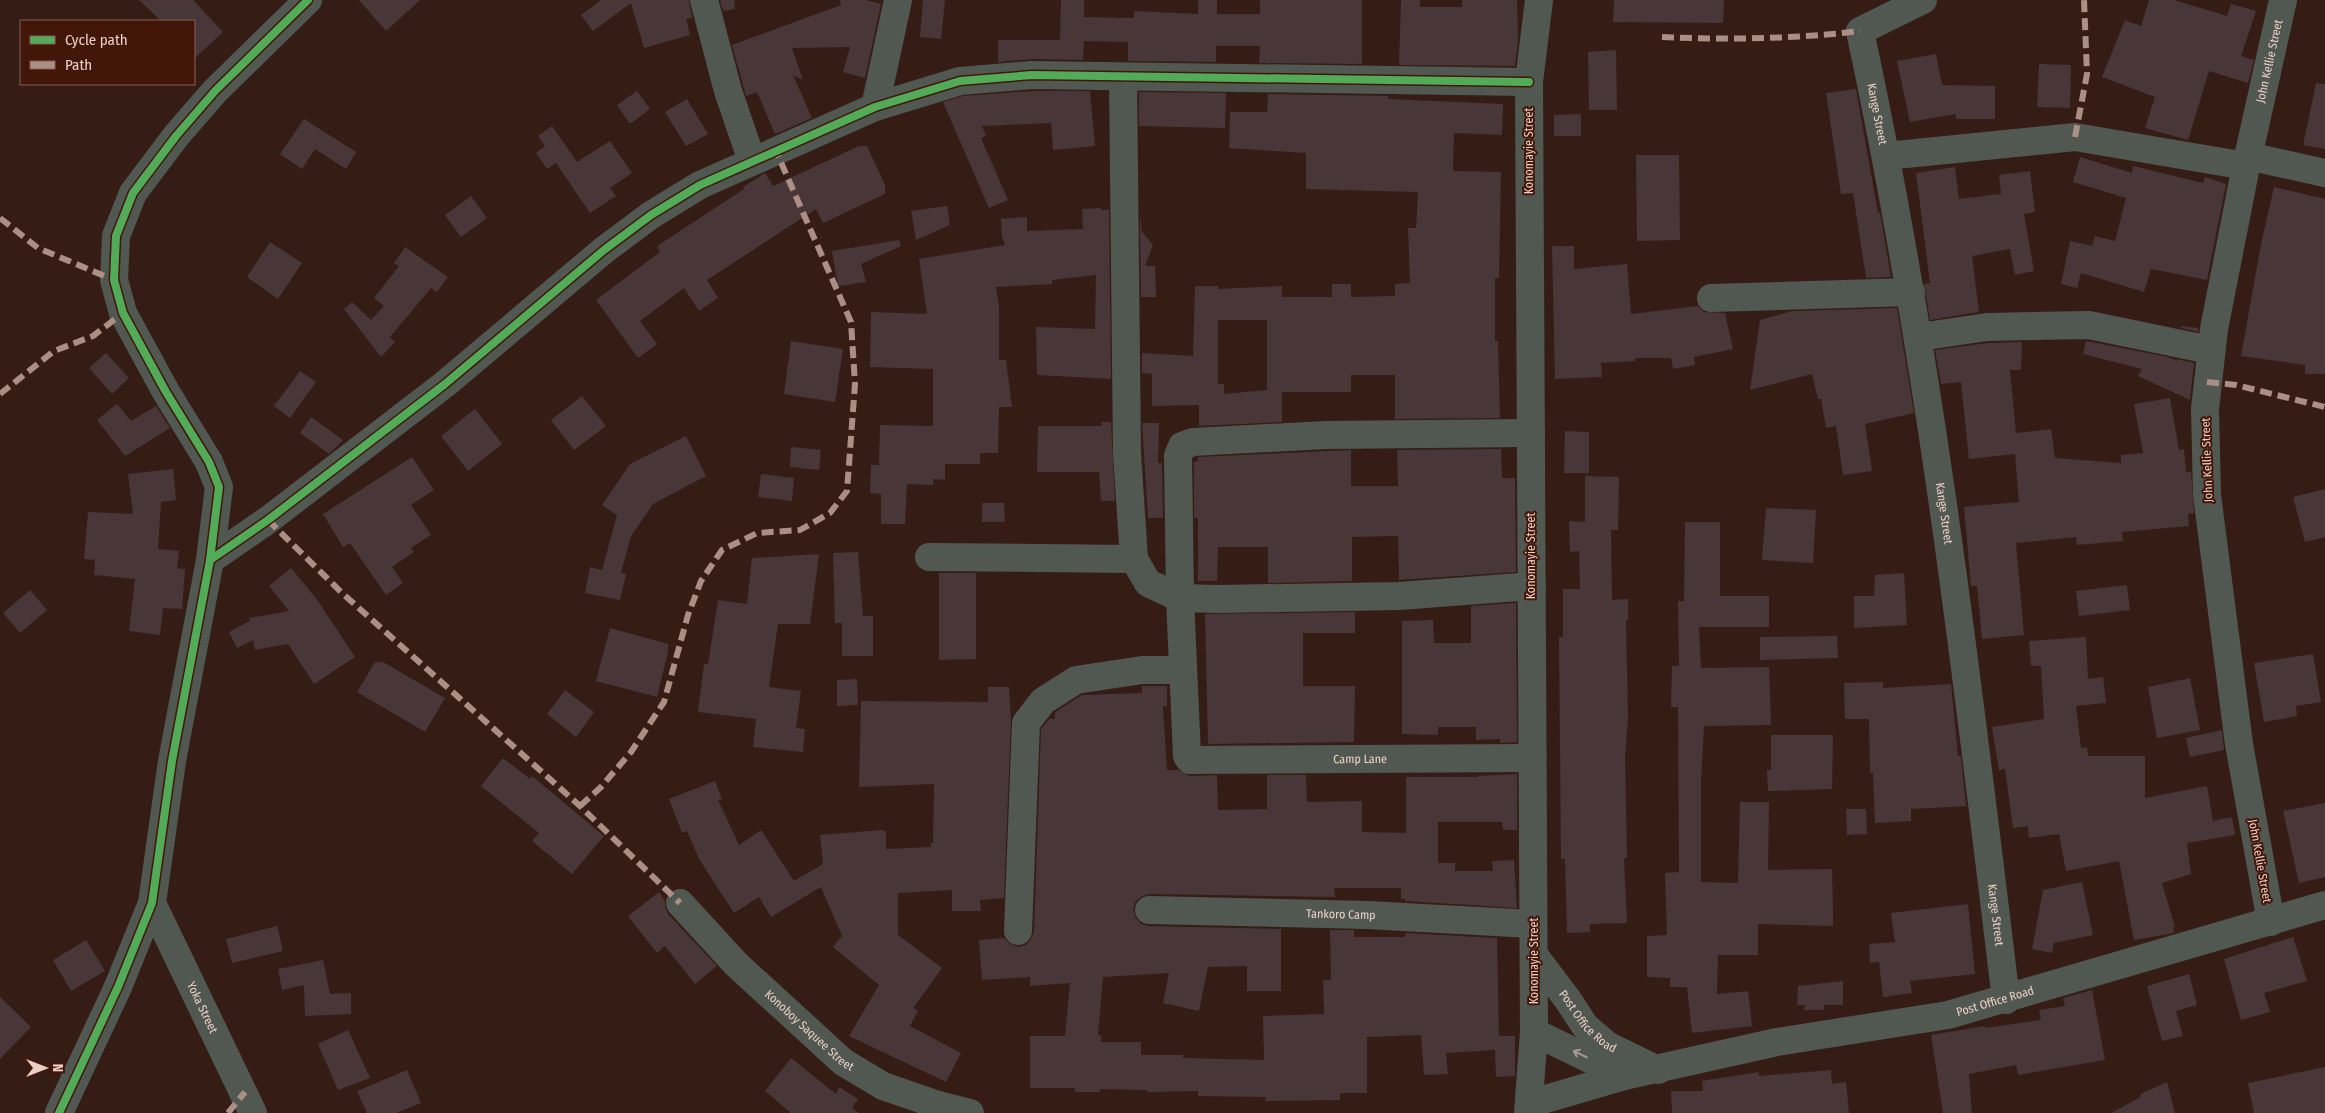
<svg xmlns="http://www.w3.org/2000/svg" width="2325" height="1113" font-family="'Fira Sans Condensed',sans-serif">
	<rect width="100%" height="100%" fill="#351d16"/>
	<g fill="#483638" fill-rule="evenodd">
		<path d="M139 0H193L223 32 194 59V21H161Z"/>
		<path d="M359 0H420L386 31Z"/>
		<path d="M601 0H689L692 18 686 19 690 35 644 48 631 3 593 31 581 15Z"/>
		<path d="M720 0H734L735 9 723 11Z"/>
		<path d="M840 0H866L881 4 865 78 843 72 850 47 792 48 803 80 793 75 812 118 775 134 757 92 746 96 732 45 841 5Z"/>
		<path d="M923 0H945L941 39 920 37Z"/>
		<path d="M1061 0H1084V17L1124 18H1134V11L1198 14V0H1217V14H1260V0H1362V64L1259 63 1260 46H1216V62L1128 61V42L1084 41 1083 60 1032 59 998 62V40H1060Z"/>
		<path d="M1401 0H1420V7H1462V0H1517L1518 41 1515 66 1399 65Z"/>
		<path d="M1614 0H1724L1723 23 1613 22Z"/>
		<path d="M2149 0H2174L2227 16 2231 4 2256 11 2241 56 2254 60 2248 83 2209 71 2188 140 2145 128 2155 97 2102 77 2125 20 2141 26Z"/>
		<path d="M1616 50 1617 110H1589L1588 52Z"/>
		<path d="M1936 54 1942 85 1995 86V119H1956V114L1910 122 1897 61Z"/>
		<path d="M2039 64 2071 65 2070 108 2037 107Z"/>
		<path d="M2316 83 2325 84V149L2303 145Z"/>
		<path d="M1856 89 1878 213H1880L1891 277 1866 278 1853 193 1841 194 1826 93Z"/>
		<path d="M637 91 650 109 630 124 617 105Z"/>
		<path d="M1033 91H1090L1095 146 1053 150 1051 123 982 126 986 136 981 138 1008 200 989 208 943 102 963 96Z"/>
		<path d="M1139 92 1226 93 1225 128 1139 126Z"/>
		<path d="M1268 94 1388 96V99L1503 104 1502 135 1454 133 1453 171 1501 172 1499 278H1495V341H1498L1500 418 1395 419V375H1351V392H1282V422L1199 426V405L1152 406V374L1142 373V353L1193 356 1195 286H1218V289L1282 286V297H1332V284H1351V297L1395 296V284L1410 283 1408 228H1416L1418 192 1306 189V153L1229 148 1230 112H1267ZM1218 320H1267V390L1224 394V384H1218Z"/>
		<path d="M687 99 708 134 686 146 665 112Z"/>
		<path d="M1581 114V136H1554V115Z"/>
		<path d="M304 119 356 152 346 169 315 149 302 169 280 154Z"/>
		<path d="M552 126 577 162 610 141 632 173 610 188 616 196 590 213 556 163 547 169 536 153 545 146 538 136Z"/>
		<path d="M859 146H867L885 185V194L823 223 816 209 707 280 718 298 699 311 684 288 640 321 657 344 638 358 596 300 660 252 657 246 744 189 743 187 765 173 773 186Z"/>
		<path d="M1636 155H1679L1680 240 1637 241Z"/>
		<path d="M2080 157 2132 173 2133 166 2203 183 2205 177 2226 184 2207 280 2151 269 2144 292 2081 273 2077 288 2061 284 2070 241 2092 246 2095 236 2115 241 2126 198 2073 182Z"/>
		<path d="M1955 167 1959 199 2001 194 1999 175 2030 171 2035 212 2024 214 2034 271 2015 275 2010 249 1972 256 1979 312 1930 320 1924 284 1930 283 1916 173Z"/>
		<path d="M2274 187 2325 199V374H2305V365L2241 356 2261 244Z"/>
		<path d="M471 196 487 218 461 237 445 215Z"/>
		<path d="M947 206 950 225 916 240 911 211Z"/>
		<path d="M1101 208V210H1109L1111 379 1037 375 1036 327 1095 329 1096 275 1052 280V284L996 287 999 307V360H1006L1012 407H999L998 453H980V464H945V480L933 479V485L907 484 905 524H881V494L870 493 871 465H879L880 425 933 426V369L870 367 871 312 927 314 919 259 1005 245 1002 237 1001 219 1027 217V231L1083 229 1082 209Z"/>
		<path d="M1140 216 1142 232 1153 245 1145 266H1155L1156 297H1141V307Z"/>
		<path d="M899 240 901 246 861 264 866 282 838 286 832 251Z"/>
		<path d="M270 242 302 263 278 299 247 277Z"/>
		<path d="M1552 246H1574V269L1627 264 1631 314 1698 306 1704 312 1725 313 1733 349 1694 357 1695 365 1673 369 1671 358H1635V361L1601 363 1602 377 1555 379Z"/>
		<path d="M405 247 448 277 437 292 431 288 390 337 395 342 381 357 344 309 352 302 371 320 384 306 374 298 399 266 394 263Z"/>
		<path d="M1897 308 1914 413 1865 424 1872 471 1843 475 1836 426 1826 428 1821 399H1818L1812 374 1750 390 1760 320 1792 311Z"/>
		<path d="M2182 326 2198 328V332L2181 328Z"/>
		<path d="M791 341 843 349 835 402 784 394Z"/>
		<path d="M2086 341 2168 357 2177 361V359L2194 363 2190 400 2138 376 2142 369 2083 354Z"/>
		<path d="M2022 342 2021 370H2010L2016 433 2051 429 2055 458 2121 463V455L2143 453 2134 404 2170 398 2179 450 2184 449 2186 472H2191L2194 513 2188 514 2189 526 2122 532 2123 541 2077 545 2076 537 2016 543 2024 635 1982 639 1977 586H1971L1964 507 2019 502 2015 454 1969 459 1961 382 1941 384 1935 350 1988 343Z"/>
		<path d="M106 353 129 378 112 394 89 368Z"/>
		<path d="M300 371 316 382 290 418 274 406Z"/>
		<path d="M582 396 606 426 574 450 551 420Z"/>
		<path d="M117 404 131 421 156 406 170 428 125 456 97 420Z"/>
		<path d="M475 409 502 444 468 471 441 436Z"/>
		<path d="M311 417 343 440 329 454 300 433Z"/>
		<path d="M1101 422H1111L1115 501H1101L1099 472H1037L1038 426H1102Z"/>
		<path d="M1142 423H1159L1158 463H1162L1163 518H1148Z"/>
		<path d="M1565 431 1589 432V473H1564Z"/>
		<path d="M686 436 706 476 653 504 631 536 621 573 626 574 620 600 585 593 590 567 602 570 617 515 602 505 630 464Z"/>
		<path d="M791 447 821 450 819 470 790 467Z"/>
		<path d="M1501 449 1502 478H1515L1516 572 1399 580 1398 536 1352 537V581L1268 583V547H1218L1217 581H1198V518H1194V462L1198 461V457L1351 450V486H1398L1397 450Z"/>
		<path d="M412 457 434 490 411 505 431 535 411 548 414 552 392 567 403 583 386 595 350 543 343 547 323 514Z"/>
		<path d="M173 469 176 500 161 502 158 549 179 551 177 568 185 569 182 609 163 608 160 635 129 631 135 579 94 575 95 560 84 559 88 512 133 514 128 474Z"/>
		<path d="M761 474 794 478 792 501 758 497Z"/>
		<path d="M1585 476 1619 477 1618 530H1611L1612 600 1628 599V620H1626L1628 718 1625 758 1627 858H1624L1627 923 1590 924V932L1567 933 1565 859H1561L1559 637H1563V589H1580L1579 551 1570 552 1569 521 1585 522Z"/>
		<path d="M2325 489V537L2305 542 2293 497Z"/>
		<path d="M982 503H1004L1005 522H982Z"/>
		<path d="M1766 508 1816 510 1813 563 1762 560Z"/>
		<path d="M1685 522H1720V596H1769V627H1699L1701 668 1769 667 1771 725 1704 726 1701 780V882L1738 883 1740 802H1769L1768 870 1832 869 1833 912V926L1758 924V955H1718L1717 994 1748 991 1752 1026 1692 1033 1687 987H1670V978L1647 977V936L1667 935 1665 873 1679 872 1678 707H1671L1672 666H1679L1678 601H1684Z"/>
		<path d="M858 552 863 616H873V656H842V623H835L833 553Z"/>
		<path d="M819 554 810 624H778L769 687 801 691 796 728 805 729 803 752 753 747 756 719 698 712 704 664H708L718 600 747 604 752 558Z"/>
		<path d="M291 568 316 598 355 657 314 684 288 644 255 650 253 640 237 648 229 632 250 621 249 618 289 611 269 586Z"/>
		<path d="M939 573H976V659L939 660Z"/>
		<path d="M1904 573 1907 625 1854 628V596H1874L1875 575Z"/>
		<path d="M2127 585 2130 610 2079 616 2076 591Z"/>
		<path d="M30 590 47 610 20 633 3 613Z"/>
		<path d="M1516 603 1517 742 1500 743V739L1476 740V727H1438V735L1402 734V621L1433 620 1434 643H1471V606Z"/>
		<path d="M1355 612V633H1303V686H1355L1354 742 1208 744 1205 614Z"/>
		<path d="M610 628 668 644V652L657 697 596 681Z"/>
		<path d="M1837 636 1838 658 1760 660V637Z"/>
		<path d="M2086 637 2088 679 2103 677 2106 703 2076 706 2081 748 2087 747 2088 756H2145V798L2207 786 2213 821 2232 817 2235 835 2187 843 2191 874 2162 883 2175 927H2173L2174 933 2134 940 2119 861 2066 871 2059 834 2029 838 2028 826 2013 828 2005 769 1999 770 1992 727 2044 719 2041 666H2031L2029 641Z"/>
		<path d="M2313 654 2321 702 2296 706 2297 716 2264 722 2254 663Z"/>
		<path d="M375 662H383L445 698 425 732 357 692Z"/>
		<path d="M2190 678 2200 730 2157 738 2148 687Z"/>
		<path d="M857 679 858 705 837 706V680Z"/>
		<path d="M1883 682V688L1951 684 1958 756H1961L1966 806 1911 809V821L1875 823 1873 773H1870L1869 719H1845L1844 683Z"/>
		<path d="M1142 686H1167V706H1163L1167 770H1178L1190 776 1217 775 1218 810 1267 809V775H1306L1307 802 1362 801V832L1406 833V777H1478V776L1517 774V830H1503L1502 822H1438V863H1455V871H1493L1492 861 1514 860 1517 908 1405 901V899H1401V888H1334L1335 897 1149 894 1142 896 1135 902 1133 910 1136 918 1141 924 1148 926 1281 929V991H1247V966L1208 967 1199 1011 1163 1003 1169 973 1103 977 1098 1035H1101V1042H1141V1055H1183V1058L1264 1060 1263 1016 1324 1014 1323 980H1331L1330 930H1354V937H1405V933L1497 938 1499 1036H1515V1076L1496 1077 1495 1050 1446 1053 1448 1074 1424 1075 1421 1035 1367 1037V1093H1340V1100L1265 1101 1266 1097 1198 1096V1091L1147 1092V1090L1100 1089V1092H1075V1088H1030V1036H1065L1070 983 1030 986V977L982 980 979 940 1004 938 1010 944 1018 947 1026 945 1031 939 1034 932 1041 729 1049 719H1055V712L1082 695 1142 693Z"/>
		<path d="M988 687H1009L1011 721 1004 898 980 900 981 911H952V890L898 893V935L942 968 913 1008 918 1011 910 1026 961 1053 946 1082 849 1036 879 985 833 947 842 936 821 887 771 917 759 897 734 913 699 859 687 831 682 833 669 799 715 781 722 799 718 800 739 845 761 830 794 881 823 864 820 835 881 830 886 831V849L931 847V843H933L934 784 859 787 861 701 988 702Z"/>
		<path d="M565 690 594 712 576 737 547 714Z"/>
		<path d="M2222 730 2224 750 2190 757 2186 738Z"/>
		<path d="M1771 735H1833L1832 789 1768 791 1767 770H1771Z"/>
		<path d="M503 758 530 779 532 776 604 836 572 874 532 841 539 833 481 786Z"/>
		<path d="M2325 803V877L2299 883 2283 811Z"/>
		<path d="M1846 809H1866L1867 834 1847 835Z"/>
		<path d="M2082 882 2093 935 2054 943 2052 953 2032 949 2043 890Z"/>
		<path d="M659 892 665 901V907L668 914 717 966 695 984 665 946 657 953 628 916Z"/>
		<path d="M1968 904 1975 974 1910 981 1912 993 1883 997 1879 962 1870 963 1869 944 1895 942 1891 913Z"/>
		<path d="M277 926 283 951 232 963 226 939Z"/>
		<path d="M2293 937 2307 981 2264 993 2270 1012 2241 1020 2224 959Z"/>
		<path d="M86 940 105 971 71 991 53 960Z"/>
		<path d="M323 960 330 994 351 993V1014L305 1016 304 985 282 990 278 969Z"/>
		<path d="M2189 974 2197 1005 2176 1011 2183 1036 2162 1041 2147 986Z"/>
		<path d="M1843 981V1005H1824V1010H1804L1805 1005H1797L1798 986Z"/>
		<path d="M2092 990 2105 1060 2018 1075 2016 1065 1969 1074 1972 1113H1943L1931 1035 1985 1026V1028L2041 1020 2039 1010 2065 1006 2063 998Z"/>
		<path d="M0 997 31 1027 0 1059Z"/>
		<path d="M348 1030 370 1078 338 1090 318 1044Z"/>
		<path d="M791 1058 836 1094 839 1087 858 1099 852 1108 859 1113H791L765 1091Z"/>
		<path d="M2325 1067V1113H2254L2248 1083Z"/>
		<path d="M407 1070 421 1103 396 1113H367L357 1091Z"/>
		<path d="M1831 1070 1832 1084 1846 1082 1849 1113H1672L1671 1091H1703L1702 1081 1759 1072V1076Z"/>
		<path d="M2167 1082 2175 1113H2111L2141 1097 2140 1094Z"/>
	</g>
	<g fill="none" stroke-linecap="round" stroke-linejoin="round">
		<g stroke="#515851" stroke-width="28">
			<path d="M704 0 728 91 752 161"/>
			<path id="s1" d="M1923 0 1860 31C1929 351 1967 675 2006 1000"/>
			<path d="M1123 77 1127 453 1134 559 1148 583 1180 598 1218 599 1399 596 1532 586"/>
			<path d="M875 107 898 0"/>
			<path d="M1886 156 2075 137 2246 166"/>
			<path d="M2248 156 2325 173"/>
			<path d="M1711 298 1911 292"/>
			<path d="M1919 337 1987 327 2089 325 2210 350"/>
			<path id="s2" d="M1531 433 1326 435 1193 442 1182 446 1178 456 1180 598 1187 756 1190 760 1532 758"/>
			<path d="M929 557 1134 559"/>
			<path d="M210 560 268 520 445 384 604 250 651 215 700 185 875 107 960 81 1032 75 1529 82"/>
			<path id="s3" d="M152 903 253 1113"/>
			<path id="s4" d="M680 903 736 964 843 1062 883 1086 935 1104 970 1113"/>
			<path id="s5" d="M1149 910 1367 915 1533 924"/>
			<path id="s6" d="M2271 922 2239 744 2207 495 2205 409 2214 329 2246 166 2283 0"/>
			<path d="M1018 931 1026 723 1043 701 1076 680 1142 670H1183"/>
			<path id="s7" d="M1534 955 1568 1000 1585 1026 1607 1045 1658 1070"/>
			<path d="M1534 1032 1624 1076"/>
			<path id="s8" d="M1529 1104 1624 1076 1777 1042 1948 1015 2325 905"/>
			<path d="M59 1113 118 987 152 903 172 761 210 560 219 487 209 462 166 392 123 313 114 280 116 236 133 193 176 136 215 91 308 0"/>
			<path d="M1528 1113 1534 1032 1529 82 1539 0"/>
		</g>
		<g stroke="#ac8f84" stroke-width="6" stroke-dasharray="12 6" stroke-linecap="butt">
			<path d="M1662 37C1728 40 1795 39 1860 31"/>
			<path d="M2075 137 2087 74 2084 0"/>
			<path d="M0 218 38 248 114 280"/>
			<path d="M2207 382 2236 385 2325 407"/>
			<path d="M0 394 54 351 93 336 123 313"/>
			<path d="M268 520 341 592 580 806 680 903"/>
			<path d="M580 806 601 787 631 752 664 702 688 615 701 581 722 550 757 533 800 530 830 513 847 491 855 384 851 322 776 151"/>
			<path d="M228 1113 245 1092"/>
		</g>
		<g stroke="#421709" stroke-width="11">
			<g id="cycleway">
				<path d="M210 560 268 520 445 384 604 250 651 215 700 185 875 107 960 81 1032 75 1529 82"/>
				<path d="M59 1113 118 987 152 903 172 761 210 560 219 487 209 462 166 392 123 313 114 280 116 236 133 193 176 136 215 91 308 0"/>
			</g>
		</g>
		<use href="#cycleway" stroke="#51ab58" stroke-width="8"/>
	</g>
	<defs><path id="oneway-shaft" d="M-6 0H5M1.5-3L5.5 0L1.5 3" fill="none" stroke-width="1.6" stroke-linecap="round" stroke-linejoin="round" transform="scale(1.25)"/></defs>
	<use stroke="#a69991" href="#oneway-shaft" transform="translate(1580 1054) rotate(-154)"/>
	<g text-anchor="middle" dominant-baseline="central" stroke-width="4" stroke-linejoin="round" paint-order="stroke">
		<g font-size="12" fill="#eccfc6" stroke="#421709">
			<text stroke="none"><textPath href="#s6" startOffset="872">John Kellie Street</textPath></text>
			<text stroke="none"><textPath href="#s1" startOffset="155">Kange Street</textPath></text>
			<text transform="translate(1529 151) rotate(-90)">Konomayie Street</text>
			<text transform="translate(2207 460) rotate(-92)">John Kellie Street</text>
			<text stroke="none"><textPath href="#s1" startOffset="560">Kange Street</textPath></text>
			<text transform="translate(1531 556) rotate(-90)">Konomayie Street</text>
			<text stroke="none"><textPath href="#s2" startOffset="836">Camp Lane</textPath></text>
			<text transform="translate(2260 861) rotate(80)">John Kellie Street</text>
			<text stroke="none"><textPath href="#s5" startOffset="192">Tankoro Camp</textPath></text>
			<text stroke="none"><textPath href="#s1" startOffset="965">Kange Street</textPath></text>
			<text transform="translate(1534 961) rotate(-90)">Konomayie Street</text>
			<text stroke="none"><textPath href="#s8" startOffset="478">Post Office Road</textPath></text>
			<text stroke="none"><textPath href="#s3" startOffset="116">Yoka Street</textPath></text>
			<text stroke="none"><textPath href="#s7" startOffset="86">Post Office Road</textPath></text>
			<text stroke="none"><textPath href="#s4" startOffset="182">Konoboy Saquee Street</textPath></text>
		</g>
	</g>
	<rect x="20" y="20" width="175" height="65" fill="#421709" stroke="#866155"/>
	<rect x="30" y="36" width="25" height="8" fill="#51ab58" stroke="#866155"/>
	<text x="65" y="45" font-size="15" fill="#eccfc6">Cycle path</text>
	<rect x="30" y="61" width="25" height="8" fill="#ac8f84" stroke="#866155"/>
	<text x="65" y="70" font-size="15" fill="#eccfc6">Path</text>
	<g transform="translate(45 1068) rotate(90)" stroke="#421709" stroke-width="4" paint-order="stroke">
	<path d="M0-4L9 19L0 12L-9 19Z" fill="#eccfc6"/>
	<text y="-8" font-size="14" font-weight="bold" text-anchor="middle" fill="#eccfc6">N</text>
	</g>
</svg>
